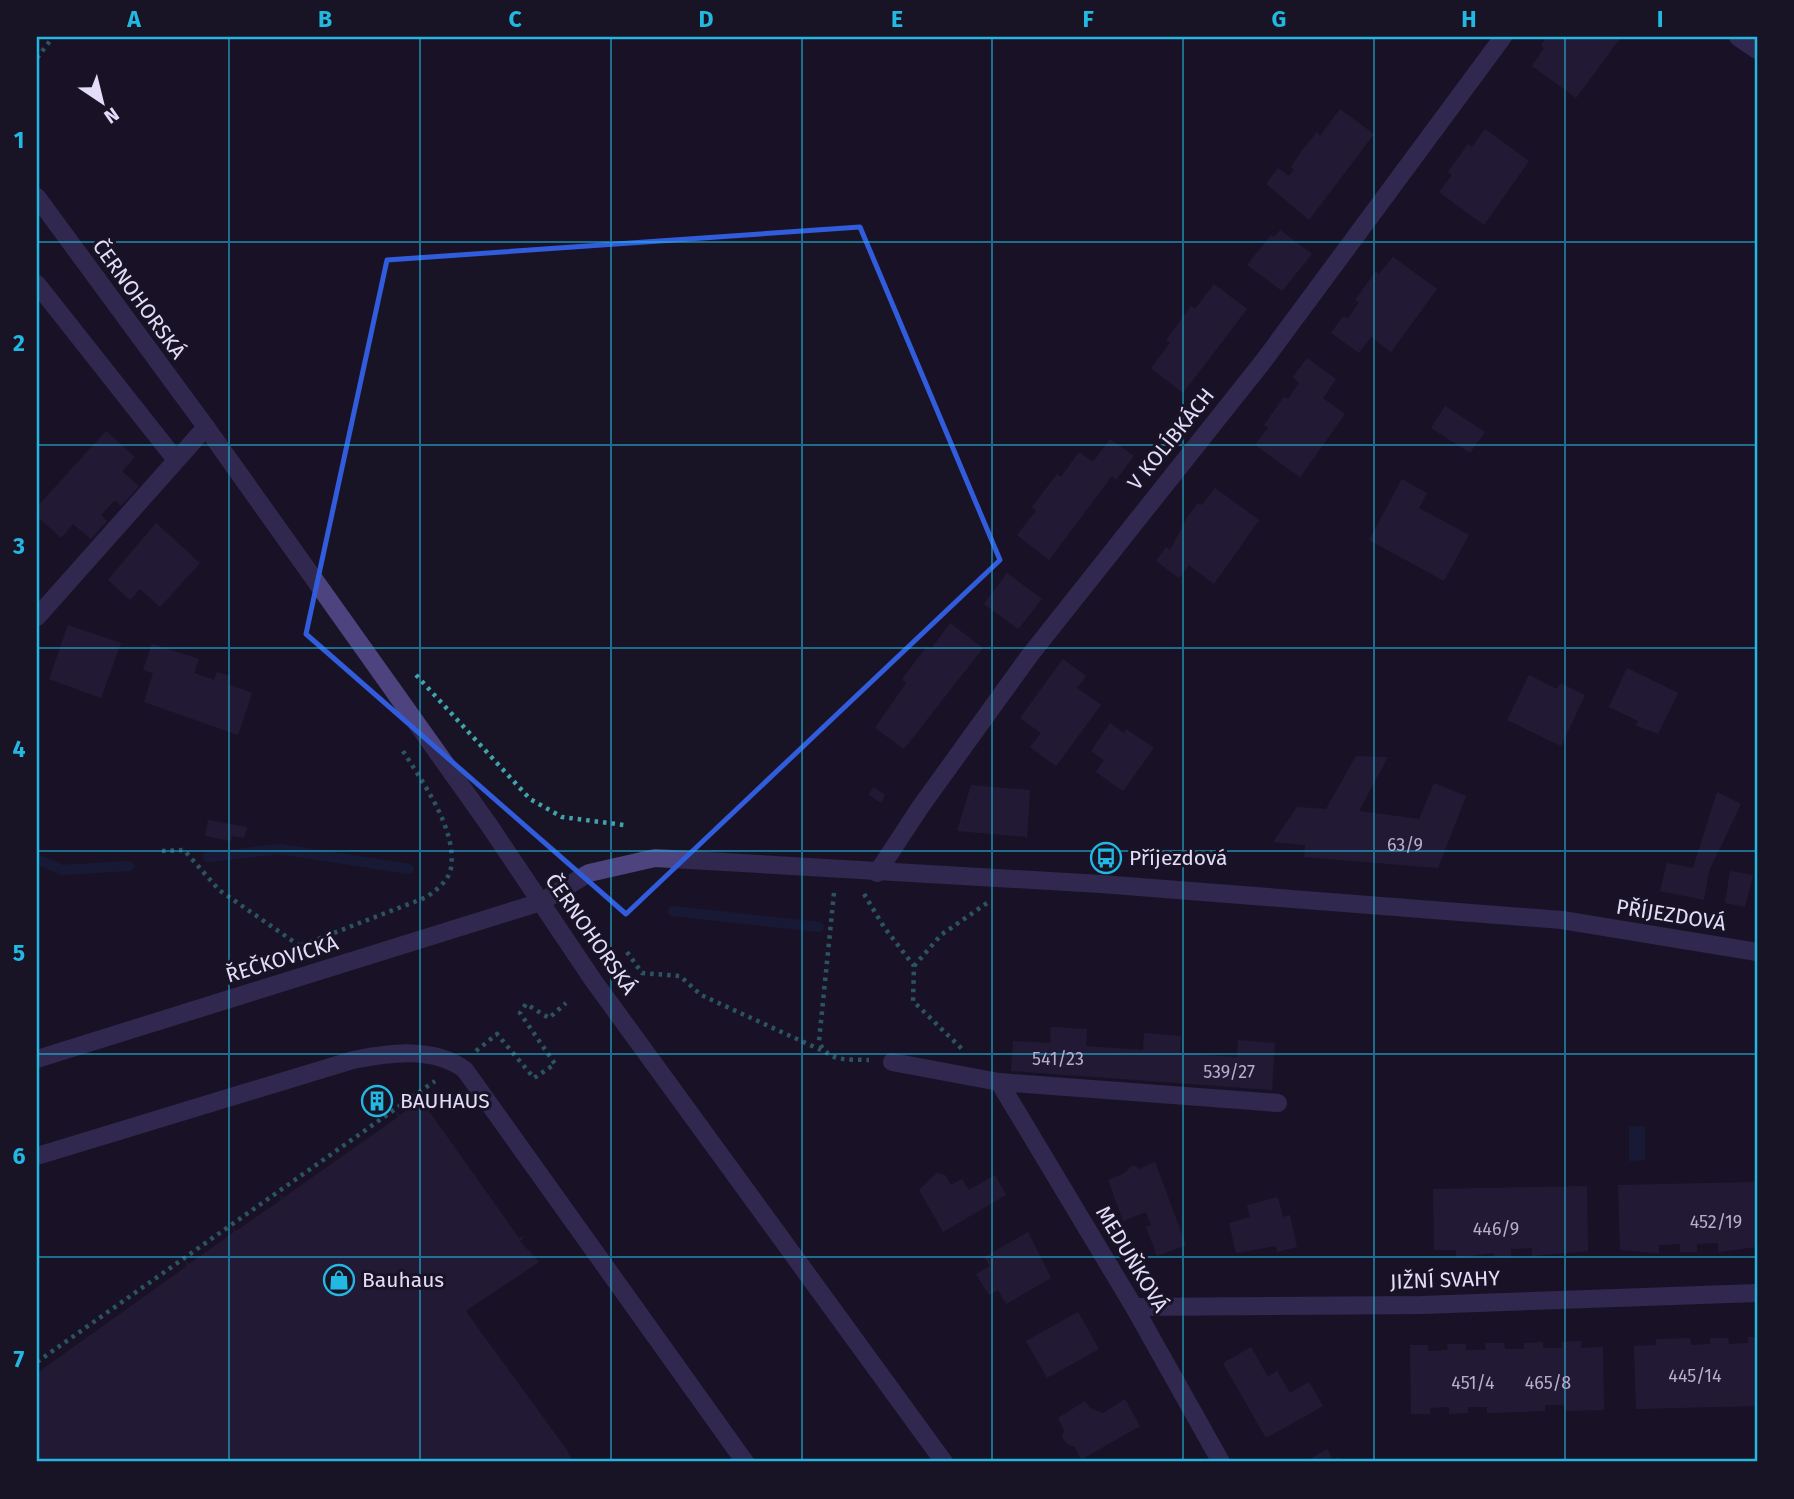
<svg xmlns="http://www.w3.org/2000/svg" width="1794" height="1499" font-family="'Fira Sans',sans-serif">
	<rect width="100%" height="100%" fill="#191326"/>
	<path fill="#162348" d="M1645 1126V1160L1629 1161V1127Z"/>
	<g fill="none" stroke-linecap="round" stroke-linejoin="round">
		<g stroke="#162348" stroke-width="10">
			<path d="M208 857 280 849 409 869"/>
			<path d="M37 859 62 870 129 866"/>
			<path d="M673 911 819 927"/>
		</g>
	</g>
	<g fill="#2d2245">
		<path d="M1547 37H1621L1576 98 1532 66 1544 48 1541 45Z"/>
		<path d="M1340 109 1374 134 1309 220 1266 184 1278 168 1289 176 1294 170 1291 167 1303 149 1317 132 1320 136Z"/>
		<path d="M1485 129 1529 161 1484 225 1439 192 1452 175 1448 172 1468 144 1472 147Z"/>
		<path d="M1280 230 1312 254 1282 291 1247 265 1271 235 1274 237Z"/>
		<path d="M1393 257 1437 289 1391 352 1371 337 1359 353 1331 333 1343 316 1348 319 1359 302 1355 300 1376 271 1379 274Z"/>
		<path d="M1214 284 1247 309 1183 393 1151 368 1170 343 1166 340 1191 306 1195 309Z"/>
		<path d="M1307 358 1336 379 1323 398 1345 414 1300 477 1255 445 1268 428 1264 425 1284 397 1288 399 1299 383 1293 377Z"/>
		<path d="M1445 406 1485 432 1470 453 1431 428Z"/>
		<path d="M106 431 135 457 122 471 139 486 121 506 115 500 101 515 107 521 91 539 73 524 61 538 37 516V507Z"/>
		<path d="M1110 439 1134 456 1116 480 1112 476 1049 560 1017 535 1036 511 1032 507 1057 474 1061 477 1079 452 1093 462Z"/>
		<path d="M1402 479 1427 493 1419 508 1469 535 1444 581 1369 540Z"/>
		<path d="M1215 488 1259 520 1214 584 1189 565 1179 578 1156 561 1166 547 1170 550 1188 516 1198 503 1202 505Z"/>
		<path d="M156 523 200 563 160 607 140 589 130 600 108 580Z"/>
		<path d="M1007 573 1042 599 1018 629 984 604Z"/>
		<path d="M950 623 983 648 904 749 875 728 906 683 902 679 927 646 931 649Z"/>
		<path d="M68 625 121 643 101 698 49 679Z"/>
		<path d="M152 644 199 659 194 673 214 680 217 672 231 676 228 684 252 693 238 735 144 702 153 673 143 670Z"/>
		<path d="M1063 659 1086 676 1077 688 1101 705 1056 766 1030 747 1041 733 1020 718Z"/>
		<path d="M1627 668 1678 693 1658 734 1635 725 1638 721 1609 707Z"/>
		<path d="M1529 675 1557 689 1560 683 1585 695 1561 746 1507 720Z"/>
		<path d="M1110 723 1124 733 1126 729 1154 748 1123 791 1096 772 1104 760 1091 751Z"/>
		<path d="M1356 756 1388 757 1359 811 1419 819 1434 783 1466 796 1438 868 1304 857 1305 845 1273 842 1297 807 1326 809Z"/>
		<path d="M971 785 1030 790 1027 837 957 831Z"/>
		<path d="M873 787 885 795 881 803 869 795Z"/>
		<path d="M1717 792 1741 804 1709 871 1704 900 1660 891 1667 863 1693 868Z"/>
		<path d="M208 820 247 827 244 838 232 836 231 841 205 836Z"/>
		<path d="M1730 871 1753 875 1745 907 1725 903Z"/>
		<path d="M1051 1027 1087 1029 1086 1046 1143 1050 1144 1033 1181 1036 1180 1053 1237 1057 1238 1040 1275 1043 1272 1090 1011 1071 1013 1041 1050 1043Z"/>
		<path d="M385 1087 393 1098 369 1116 361 1104Z"/>
		<path d="M421 1100 519 1238 525 1236 520 1241 539 1262 467 1310V1313L567 1450 572 1462H37V1373L187 1266 185 1260 189 1264 234 1232 232 1227 236 1231 281 1200 279 1194 283 1198 398 1117 395 1111 400 1115Z"/>
		<path d="M1155 1162 1186 1245 1157 1256 1146 1227 1151 1225 1146 1212 1123 1221 1108 1180 1123 1174 1133 1165 1139 1169Z"/>
		<path d="M937 1173 945 1175 951 1185 962 1179 969 1190 995 1175 1006 1195 943 1232 919 1190Z"/>
		<path d="M1757 1182V1247L1718 1252V1243L1697 1244V1252H1680V1244L1659 1245V1253L1620 1250 1618 1185Z"/>
		<path d="M1587 1186 1588 1251 1532 1256V1248L1511 1249V1257H1494V1253L1456 1258V1250H1434L1433 1189Z"/>
		<path d="M1278 1197 1283 1217 1290 1215 1297 1247 1277 1252 1276 1246 1236 1253 1229 1223 1250 1217 1247 1205Z"/>
		<path d="M1028 1232 1051 1278 1006 1304 998 1290 989 1295 976 1274 990 1266 984 1257Z"/>
		<path d="M1078 1312 1099 1349 1047 1378 1026 1341Z"/>
		<path d="M1748 1337H1757V1406L1636 1409 1634 1346 1656 1345V1339L1690 1338 1691 1345 1710 1344V1338H1728L1729 1344 1748 1343Z"/>
		<path d="M1581 1341V1348L1603 1347 1604 1410 1565 1411 1563 1405H1545V1411L1487 1413V1407H1468V1413L1449 1414V1407L1430 1408V1414H1411L1410 1345H1428V1351L1448 1350 1447 1344H1466V1350H1486L1485 1343H1504L1505 1349H1524V1343L1543 1342V1348H1562V1342Z"/>
		<path d="M1251 1347 1268 1377 1277 1371 1290 1393 1309 1382 1323 1406 1266 1438 1223 1363Z"/>
		<path d="M1125 1399 1140 1426 1081 1460 1075 1447 1067 1444 1062 1437 1064 1430 1058 1418 1085 1401 1090 1408 1103 1413Z"/>
		<path d="M1327 1449 1333 1460 1339 1457 1342 1462H1305Z"/>
	</g>
	<g fill="none" stroke-linecap="round" stroke-linejoin="round">
		<g stroke="#40a5ab" stroke-width="4.5" stroke-dasharray="3.5 5" stroke-linecap="butt">
			<path d="M37 58 53 37"/>
			<path d="M416 675 530 799 562 817 624 825"/>
			<path d="M162 851 184 850 219 890 300 946"/>
			<path d="M834 893 819 1041C827 1063 849 1059 869 1060"/>
			<path d="M864 894 884 927 914 966 913 1001 962 1049"/>
			<path d="M300 952V946L427 897C437 889 448 882 451 868 457 829 423 783 403 751"/>
			<path d="M627 952 642 973 680 976 701 995 821 1050"/>
			<path d="M914 966 941 935 987 903"/>
			<path d="M476 1051 497 1034 534 1078 555 1064 520 1013 526 1004 549 1018 566 1003"/>
			<path d="M37 1362 435 1081"/>
		</g>
		<g stroke="#4d447f" stroke-width="18">
			<path d="M1738 37 1757 50"/>
			<path d="M37 197 206 427 489 825 593 980 944 1462"/>
			<path d="M37 284 176 460"/>
			<path d="M37 617 206 427"/>
			<path d="M877 873 921 806 1030 655 1265 359 1503 37"/>
			<path d="M37 1059 541 902 589 873 655 858 1101 884 1562 920 1757 952"/>
			<path d="M892 1062 999 1082 1134 1307 1221 1462"/>
			<path d="M999 1082 1278 1103"/>
			<path d="M37 1156 353 1060C389 1053 434 1046 465 1070L745 1462"/>
			<path d="M1134 1307 1422 1305 1757 1293"/>
		</g>
	</g>
	<path d="M0 0H1794V1499H0ZM860 227 1000 560 626 914 306 634 387 260Z" fill="#191326" fill-opacity=".55" fill-rule="evenodd"/>
	<path fill="none" stroke="#315cdb" stroke-width="5" stroke-linejoin="round" d="M860 227 1000 560 626 914 306 634 387 260Z"/>
	<path fill="none" stroke="#22b8e1" stroke-width="2" stroke-opacity="0.55" d="M229 37V1462M420 37V1462M611 37V1462M802 37V1462M992 37V1462M1183 37V1462M1374 37V1462M1565 37V1462M37 242H1757M37 445H1757M37 648H1757M37 851H1757M37 1054H1757M37 1257H1757"/>
	<defs>
		<g id="bus-ring" transform="scale(1.575)"><circle r="9.5" fill="#191326" stroke="#22b8e1" stroke-width="1.5"/><path d="M-5-6H5V4H4V6H2V4H-2V6H-4V4H-5ZM-3.5-4V0h7V-4ZM-3.5 1.2v1.5H-2V1.2ZM2 1.2v1.5H3.5V1.2Z" fill="#22b8e1"/></g>
		<g id="building-ring" transform="scale(1.575)"><circle r="9.5" fill="#191326" stroke="#22b8e1" stroke-width="1.5"/><path d="M-4-6H4V6H1V3H-1V6H-4ZM-2.5-4.3h1.7v1.8h-1.7ZM.8-4.3h1.7v1.8H.8ZM-2.5-1h1.7V.8h-1.7ZM.8-1h1.7V.8H.8Z" fill="#22b8e1"/></g>
		<g id="shop-ring" transform="scale(1.575)"><circle r="9.5" fill="#191326" stroke="#22b8e1" stroke-width="1.5"/><path d="M-5-2.5h2.3a2.7 3.5 0 0 1 5.4 0H5L5.5 6h-11ZM-1.5-2.5h3a1.5 2.3 0 0 0-3 0Z" fill="#22b8e1"/></g>
	</defs>
	<g fill-rule="evenodd">
		<use href="#bus-ring" x="1106" y="858"/>
		<use href="#building-ring" x="377" y="1101"/>
		<use href="#shop-ring" x="339" y="1280"/>
	</g>
	<g text-anchor="middle" dominant-baseline="central" stroke-width="6" stroke-linejoin="round" paint-order="stroke">
		<g font-size="18" fill="#b6aecd">
			<text x="1405" y="845">63/9</text>
			<text x="1058" y="1059">541/23</text>
			<text x="1229" y="1072">539/27</text>
			<text x="1716" y="1222">452/19</text>
			<text x="1496" y="1229">446/9</text>
			<text x="1695" y="1376">445/14</text>
			<text x="1473" y="1383">451/4</text>
			<text x="1548" y="1383">465/8</text>
		</g>
		<g font-size="21" fill="#e4ddfa" stroke="#191326">
			<text transform="translate(139 299) rotate(54)">ČERNOHORSKÁ</text>
			<text transform="translate(1171 439) rotate(-51)">V KOLÍBKÁCH</text>
			<text transform="translate(1671 915) rotate(9)">PŘÍJEZDOVÁ</text>
			<text transform="translate(591 934) rotate(55)">ČERNOHORSKÁ</text>
			<text transform="translate(282 959) rotate(-17)">ŘEČKOVICKÁ</text>
			<text transform="translate(1132 1259) rotate(59)">MEDUŇKOVÁ</text>
			<text transform="translate(1445 1280) rotate(-2)">JIŽNÍ SVAHY</text>
		</g>
		<g font-size="21" fill="#e4ddfa" stroke="#191326" text-anchor="start">
			<text x="1129" y="858">Příjezdová</text>
			<text x="400" y="1101">BAUHAUS</text>
			<text x="362" y="1280">Bauhaus</text>
		</g>
	</g>
	<rect width="1794" height="1499" fill="none" stroke="#191326" stroke-width="77"/>
	<g transform="translate(102 102) rotate(145)" stroke="#191326" stroke-width="5" paint-order="stroke">
	<path d="M0-5L12 26L0 18L-12 26Z" fill="#e4ddfa"/>
	<text y="-10" font-size="19" font-weight="bold" text-anchor="middle" fill="#e4ddfa">N</text>
	</g>
	<rect x="38" y="38" width="1718" height="1422" fill="none" stroke="#22b8e1" stroke-width="2.5"/>
	<g font-size="23" text-anchor="middle" font-weight="bold" fill="#22b8e1">
		<text x="134" y="27">A</text>
		<text x="325" y="27">B</text>
		<text x="515" y="27">C</text>
		<text x="706" y="27">D</text>
		<text x="897" y="27">E</text>
		<text x="1088" y="27">F</text>
		<text x="1279" y="27">G</text>
		<text x="1469" y="27">H</text>
		<text x="1660" y="27">I</text>
		<text x="19" y="148">1</text>
		<text x="19" y="351">2</text>
		<text x="19" y="554">3</text>
		<text x="19" y="757">4</text>
		<text x="19" y="961">5</text>
		<text x="19" y="1164">6</text>
		<text x="19" y="1367">7</text>
	</g>
</svg>
